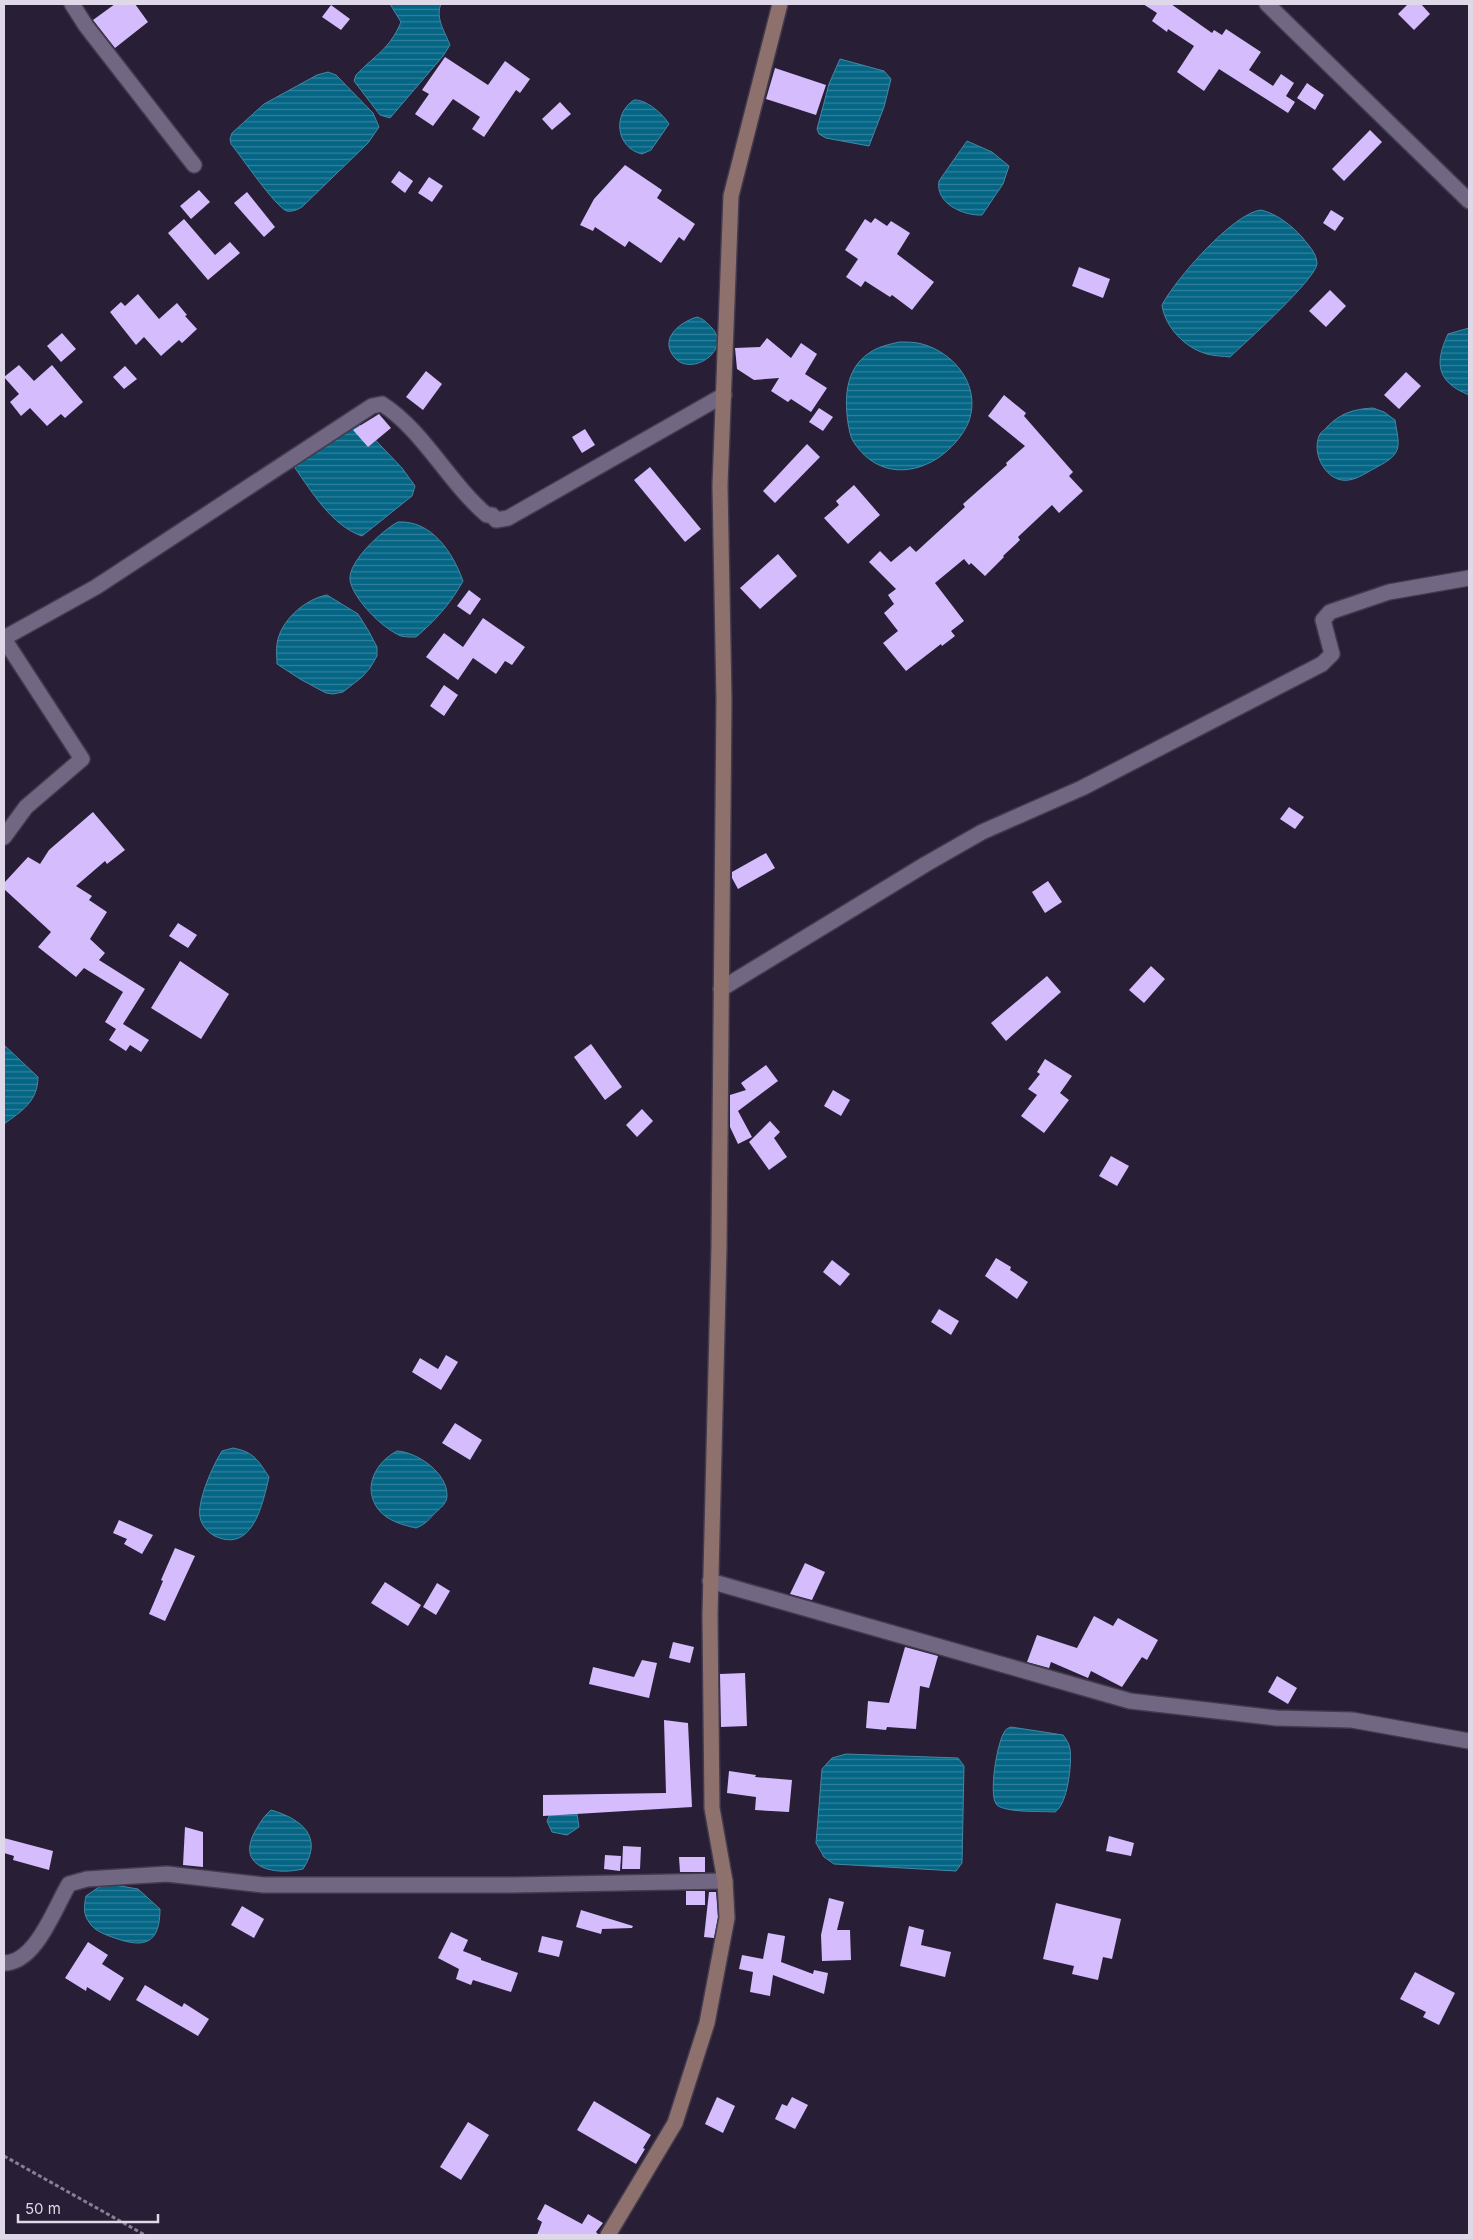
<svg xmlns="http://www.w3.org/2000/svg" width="1473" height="2239" font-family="Inter,sans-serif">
	<defs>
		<pattern id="water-rules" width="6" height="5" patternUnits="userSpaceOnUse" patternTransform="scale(1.25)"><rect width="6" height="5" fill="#046585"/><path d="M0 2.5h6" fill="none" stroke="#34819c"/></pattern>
	</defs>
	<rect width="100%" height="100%" fill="#281e36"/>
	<g fill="url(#water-rules)" stroke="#4588a3">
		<path d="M390 4H441C435 18 445 32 450 45L443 56 390 118 380 115 354 81 356 75C374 56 390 49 401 22Z"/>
		<path d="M840 59 884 71 891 79 884 107 869 146 826 138 819 134 817 129 829 84Z"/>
		<path d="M328 72 336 75 373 113 379 127 368 143 302 207C297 210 292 212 287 211 276 208 241 156 231 144L230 139 232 133 264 104 317 75Z"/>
		<path d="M634 100C646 99 663 114 669 124L651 150 642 154C616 148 612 114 634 100Z"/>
		<path d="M967 141 992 152 1009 166 1003 184 982 215C963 216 935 203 939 181Z"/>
		<path d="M1261 210C1277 214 1291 225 1302 237 1308 245 1317 253 1317 264 1315 280 1246 342 1230 357 1223 356 1214 356 1207 354 1185 348 1165 327 1162 305 1175 280 1233 213 1261 210Z"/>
		<path d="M697 317C704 319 707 323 712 328 732 350 692 377 675 358 658 339 680 322 697 317Z"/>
		<path d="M1469 328V395C1437 382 1434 364 1448 334Z"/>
		<path d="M899 342C907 342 915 342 922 344 955 353 981 386 969 421 963 436 951 449 938 458 907 478 873 473 853 441 850 436 849 428 848 423 844 395 846 365 874 350 881 346 891 344 899 342Z"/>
		<path d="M1373 408 1384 412 1395 420C1399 446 1404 453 1377 467 1369 471 1358 479 1349 480 1327 484 1310 453 1320 434 1321 432 1326 429 1328 426 1341 413 1354 409 1373 408Z"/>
		<path d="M354 424 362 426 402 468 415 486 412 496 362 536C332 526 312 492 295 468L297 464Z"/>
		<path d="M398 522C432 520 453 553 463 581 451 603 435 621 416 637 411 637 405 637 401 636 383 629 353 599 350 580 348 561 383 530 398 522Z"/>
		<path d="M327 595 358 614 368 630 377 647V656L370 668 362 677 343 692 333 694 326 693 300 679 277 664C277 658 276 650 277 644 280 621 305 599 327 595Z"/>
		<path d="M4 1045 38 1077C38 1101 22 1111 4 1124Z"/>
		<path d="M233 1448C254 1452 258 1460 269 1477 263 1503 253 1552 217 1537 209 1534 201 1525 200 1517 197 1501 213 1465 222 1451Z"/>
		<path d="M397 1451C417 1452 448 1473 447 1496 447 1504 439 1509 434 1514 428 1521 424 1525 416 1528 403 1525 387 1521 378 1509 362 1487 376 1462 397 1451Z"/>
		<path d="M1011 1727 1063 1735C1066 1739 1069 1743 1070 1749 1072 1763 1068 1804 1055 1812 1042 1811 1006 1813 997 1805 988 1797 997 1741 1005 1731 1006 1729 1008 1728 1011 1727Z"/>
		<path d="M846 1754 958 1758 964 1766 962 1863 956 1871 834 1864 824 1857 816 1843 822 1769 832 1758Z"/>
		<path d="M271 1810C302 1819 324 1837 303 1869 273 1876 233 1867 257 1828 261 1821 265 1815 271 1810Z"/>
		<path d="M551 1812 577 1814 579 1827 567 1835 552 1832 547 1821Z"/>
		<path d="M114 1885 138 1889 160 1909C160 1943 145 1949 115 1938 106 1935 94 1931 89 1922 83 1914 84 1906 86 1896L99 1887Z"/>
	</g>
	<g fill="#d5bcfd">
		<path d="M115 4H135L148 22 115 48 93 20Z"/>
		<path d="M1143 4H1171L1212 33 1214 30 1222 35 1226 29 1261 52 1249 70 1273 86 1281 74 1294 83 1286 96 1295 102 1288 113 1219 69 1204 91 1177 72 1194 46 1168 29 1167 32 1152 21 1157 13Z"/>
		<path d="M1408 4H1421L1430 14 1414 30 1398 14Z"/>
		<path d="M331 5 350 19 341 30 322 17Z"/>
		<path d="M445 57 488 85 505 61 530 79 520 93 516 90 484 137 472 129 480 117 453 99 433 126 415 114 429 94 422 90Z"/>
		<path d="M775 68 826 85 816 115 766 99Z"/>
		<path d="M1307 83 1324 95 1315 110 1297 98Z"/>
		<path d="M560 102 571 114 552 130 542 119Z"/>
		<path d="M1370 130 1382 142 1344 181 1332 169Z"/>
		<path d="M625 165 662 190 657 198 695 224 684 241 679 237 661 263 629 241 625 247 595 227 593 231 580 225 594 199Z"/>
		<path d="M399 171 413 181 405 193 391 182Z"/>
		<path d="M429 177 443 186 432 202 418 193Z"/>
		<path d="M199 190 210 202 191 219 180 206Z"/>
		<path d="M247 192 275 227 264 237 234 203Z"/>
		<path d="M1331 210 1344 218 1335 231 1323 223Z"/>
		<path d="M875 218 887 226 891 221 910 233 897 254 934 282 912 310 892 295 890 297 865 281 861 287 846 277 858 259 845 250 865 219 871 223Z"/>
		<path d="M184 219 215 255 230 242 240 253 208 280 168 233Z"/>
		<path d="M1079 267 1110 279 1103 298 1072 286Z"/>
		<path d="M1330 290 1346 306 1326 327 1309 311Z"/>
		<path d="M138 294 159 319 177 303 187 315 185 316 197 329 182 343 179 340 161 356 144 337 136 345 110 312 121 302 125 306Z"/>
		<path d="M62 333 76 349 61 362 47 346Z"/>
		<path d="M767 338 791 358 801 343 817 354 805 374 827 388 811 412 791 399 788 402 771 391 779 378 754 380 737 369 735 348 760 347Z"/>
		<path d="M19 365 34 381 52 365 83 402 65 418 61 414 47 426 30 408 21 416 10 402 19 394 4 377Z"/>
		<path d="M125 366 137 379 124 389 113 377Z"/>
		<path d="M426 371 442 384 423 410 406 397Z"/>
		<path d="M1406 372 1421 386 1399 409 1384 395Z"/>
		<path d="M1004 395 1026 413 1024 416 1073 472 1069 476 1083 491 1059 513 1052 505 1018 537 1020 540 1003 556 1004 557 985 576 971 563 969 565 964 559 935 583 964 621 951 631 955 636 942 646 941 644 906 671 883 643 898 631 884 613 894 604 888 595 896 589 869 562 880 551 891 562 910 546 916 552 965 507 963 504 1007 465 1006 463 1025 446 988 416Z"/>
		<path d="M819 408 833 417 823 431 809 422Z"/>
		<path d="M379 414 391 428 368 447 353 430Z"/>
		<path d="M585 429 595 445 582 453 572 437Z"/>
		<path d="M807 444 820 457 775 503 763 491Z"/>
		<path d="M650 467 701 529 685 542 634 480Z"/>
		<path d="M854 485 880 515 848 544 824 518 839 505 836 501Z"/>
		<path d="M778 554 797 576 760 609 740 588Z"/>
		<path d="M469 590 481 599 470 615 457 606Z"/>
		<path d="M483 618 525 647 512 665 505 661 496 674 473 658 458 680 426 657 444 633 463 647Z"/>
		<path d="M444 685 458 695 444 716 430 706Z"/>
		<path d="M1289 807 1304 817 1295 829 1280 819Z"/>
		<path d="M93 812 125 850 107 864 105 861 76 886 92 896 89 900 107 912 90 939 105 953 99 960 145 989 123 1024 149 1040 141 1052 130 1045 126 1051 109 1040 116 1029 105 1022 123 992 84 968 76 977 38 947 51 932 4 889V883L28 857 40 864 49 850Z"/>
		<path d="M766 853 775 868 738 889 732 878V872Z"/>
		<path d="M1048 881 1062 902 1045 913 1032 892Z"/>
		<path d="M178 923 197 935 188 948 169 936Z"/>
		<path d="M180 961 229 994 201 1039 151 1008Z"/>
		<path d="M1151 966 1165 979 1144 1003 1129 990Z"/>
		<path d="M1047 976 1061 992 1006 1041 991 1023Z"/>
		<path d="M591 1044 622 1087 605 1100 574 1057Z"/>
		<path d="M1045 1059 1072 1076 1060 1093 1069 1100 1044 1133 1021 1116 1037 1095 1028 1089 1040 1074 1037 1072Z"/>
		<path d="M766 1065 778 1081 738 1111 752 1137 738 1144 730 1127V1095L746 1090 741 1083Z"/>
		<path d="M833 1090 850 1100 841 1116 824 1106Z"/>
		<path d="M642 1109 653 1121 637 1137 626 1125Z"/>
		<path d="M770 1121 780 1132 774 1138 787 1157 769 1170 749 1142Z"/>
		<path d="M1111 1156 1129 1166 1117 1186 1099 1176Z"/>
		<path d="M996 1258 1011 1267 1010 1270 1028 1282 1017 1299 985 1276Z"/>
		<path d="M832 1260 850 1274 840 1286 823 1272Z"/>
		<path d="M939 1309 959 1321 951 1335 931 1322Z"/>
		<path d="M446 1355 458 1362 441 1390 412 1372 420 1358 438 1369Z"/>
		<path d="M455 1423 482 1440 470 1460 442 1443Z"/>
		<path d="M119 1520 153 1535 142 1554 124 1544 127 1539 113 1533Z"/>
		<path d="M175 1548 195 1556 165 1621 149 1614 163 1581 161 1580Z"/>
		<path d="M805 1563 825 1572 812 1600 790 1594Z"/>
		<path d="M385 1582 421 1605 408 1626 371 1603Z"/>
		<path d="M437 1583 450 1591 436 1615 423 1607Z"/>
		<path d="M1094 1616 1113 1626 1118 1618 1158 1640 1147 1660 1142 1657 1122 1687 1091 1671 1088 1678 1051 1662 1049 1668 1027 1662 1037 1635 1077 1648Z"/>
		<path d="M673 1642 694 1647 690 1663 669 1658Z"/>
		<path d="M905 1647 938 1656 929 1688 920 1686 916 1729 887 1727 886 1730 866 1728 868 1701 889 1703Z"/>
		<path d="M642 1660 657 1663 649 1698 589 1684 593 1667 634 1677Z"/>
		<path d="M745 1673 747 1726 721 1727 720 1674Z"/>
		<path d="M1277 1676 1297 1688 1288 1704 1268 1692Z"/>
		<path d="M664 1720 688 1723 692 1807 543 1816V1795L666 1793Z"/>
		<path d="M729 1771 756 1775 755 1777 792 1780 789 1812 755 1810 756 1797 727 1793Z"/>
		<path d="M185 1827 203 1832V1867L183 1865Z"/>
		<path d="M1109 1836 1134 1843 1131 1856 1106 1851Z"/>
		<path d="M4 1838 53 1851 49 1870 13 1860 14 1856 4 1853Z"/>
		<path d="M623 1846 641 1847 640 1869H622Z"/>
		<path d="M605 1855 621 1856 620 1871 604 1869Z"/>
		<path d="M679 1857H705V1872H680Z"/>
		<rect x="686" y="1891" width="19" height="14"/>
		<path d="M709 1892H716L718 1917 714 1938 704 1937Z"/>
		<path d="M829 1898 844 1902 837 1930H850L851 1960 822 1961 821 1935Z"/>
		<path d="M1056 1903 1121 1919 1112 1959 1103 1957 1098 1980 1072 1974 1074 1966 1043 1959Z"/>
		<path d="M242 1906 264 1919 254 1938 231 1925Z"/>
		<path d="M581 1910 633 1926 632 1928 602 1929 601 1934 576 1927Z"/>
		<path d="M909 1926 924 1930 921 1945 951 1952 945 1977 900 1966Z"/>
		<path d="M451 1932 468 1940 463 1951 481 1958V1960L518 1973 511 1992 473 1980 471 1985 456 1979 459 1969 438 1958Z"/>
		<path d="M768 1933 785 1936 781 1962 813 1974 814 1970 828 1973 824 1994 773 1975 770 1996 750 1992 753 1972 739 1969 742 1955 763 1959Z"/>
		<path d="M542 1936 563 1941 559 1957 538 1952Z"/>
		<path d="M88 1942 108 1955 102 1964 124 1978 110 2001 87 1987 86 1991 65 1978Z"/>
		<path d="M1415 1972 1455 1993 1439 2025 1423 2017 1426 2012 1400 1999Z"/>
		<path d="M145 1985 182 2007 184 2003 209 2019 198 2036 136 2000Z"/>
		<path d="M717 2097 735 2106 723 2133 705 2124Z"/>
		<path d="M792 2097 808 2105 795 2129 775 2119 782 2104 787 2106Z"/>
		<path d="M594 2101 651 2135 643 2148 645 2149 636 2164 577 2130Z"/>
		<path d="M468 2122 489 2135 461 2180 440 2167Z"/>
		<path d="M545 2204 582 2224 588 2214 603 2223 596 2232 599 2235H537L542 2222 537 2219Z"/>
	</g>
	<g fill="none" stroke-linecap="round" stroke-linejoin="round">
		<g stroke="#423a4d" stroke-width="18">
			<g id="street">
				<path d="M72 4 86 26 194 165"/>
				<path d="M1267 4 1469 201"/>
				<path d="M4 638 96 587 372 406 382 404C423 430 449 483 487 515H492L496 520 508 518 724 395"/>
				<path d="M4 639 82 759 26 807 4 837"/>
				<path d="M721 989 926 864 982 832 1082 788 1322 664 1332 654 1323 620 1330 612 1389 592 1469 578"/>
				<path d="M710 1581 1130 1701 1276 1718 1352 1720 1469 1741"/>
				<path d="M4 1963C36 1963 55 1907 69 1884L87 1879 167 1874 264 1885H513L725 1881"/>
			</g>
		</g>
		<g stroke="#423a4d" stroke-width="18">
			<path id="secondary" d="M608 2235 675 2123 707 2023 727 1918 725 1881 712 1808 710 1615 719 1248 724 700 720 485 731 196 780 4"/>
		</g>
		<path stroke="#877f93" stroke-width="3" stroke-dasharray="4 2.5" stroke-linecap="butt" d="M4 2156 145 2235"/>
		<use href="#street" stroke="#716782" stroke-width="15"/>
		<use href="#secondary" stroke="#8e716c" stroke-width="15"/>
	</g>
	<rect width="1473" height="2239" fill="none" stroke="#ded8e8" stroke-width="10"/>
	<path d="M18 2214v8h140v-8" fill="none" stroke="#ded8e8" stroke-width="2.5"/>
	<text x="25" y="2214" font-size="15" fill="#ded8e8" stroke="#281e36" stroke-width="4" paint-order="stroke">50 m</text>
</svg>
